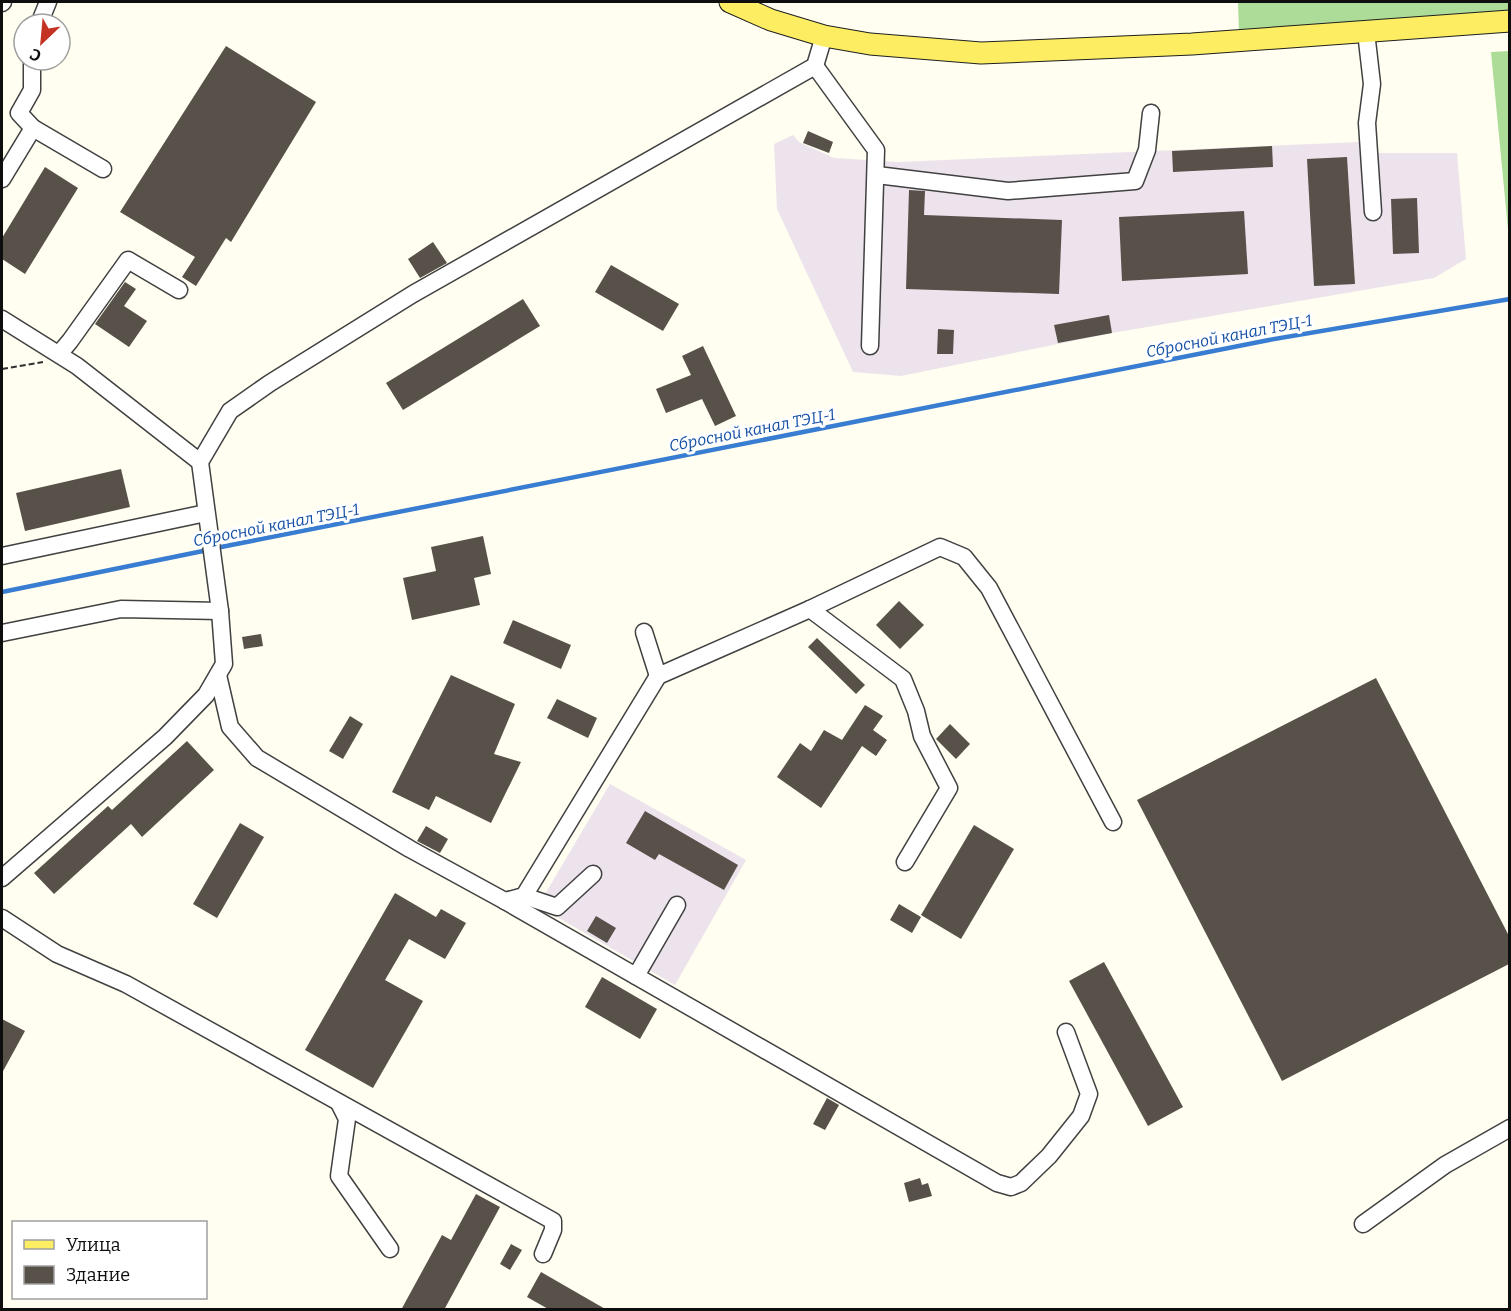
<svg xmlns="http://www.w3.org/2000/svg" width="1511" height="1311" font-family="Bitter,serif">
	<rect width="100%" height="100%" fill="#fffef0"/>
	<g fill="#ede3ed">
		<path d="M793 135 799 142 834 158 899 162 1359 142 1360 153H1457L1466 259 1434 278 1112 333 901 376 853 372 777 209 774 144Z"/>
		<path d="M610 784 746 860 675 985 538 906Z"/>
	</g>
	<g fill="#acdc97">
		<path d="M1238 2H1509L1510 13 1239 33Z"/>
		<path d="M1509 51H1510L1509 240 1491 52Z"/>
	</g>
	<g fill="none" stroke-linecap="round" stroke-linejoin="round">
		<g stroke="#387dd1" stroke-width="4.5">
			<path d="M216 548 1269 340 1510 299"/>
			<path d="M2 592 208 550"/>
		</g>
	</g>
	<g fill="#57514a">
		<path d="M226 46 316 102 231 242 226 238 196 286 182 277 195 257 120 212Z"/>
		<path d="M808 131 833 142 829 153 803 143Z"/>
		<path d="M1272 146 1273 167 1173 172 1172 151Z"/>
		<path d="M1347 157 1355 284 1314 286 1307 159Z"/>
		<path d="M45 167 78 188 25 274 2 259V238Z"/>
		<path d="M909 190 925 191 924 215 1062 220 1059 294 906 289Z"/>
		<path d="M1417 198 1419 253 1393 254 1391 199Z"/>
		<path d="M1244 211 1248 274 1122 281 1119 217Z"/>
		<path d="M433 242 447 263 420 278 408 259Z"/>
		<path d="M611 265 679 304 663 331 595 292Z"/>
		<path d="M125 282 136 289 124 306 147 321 129 347 95 324Z"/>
		<path d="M523 299 540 326 403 410 386 383Z"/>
		<path d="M1109 315 1112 333 1058 343 1054 325Z"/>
		<path d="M938 329 954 330 953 354H937Z"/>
		<path d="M703 346 736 416 715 426 702 399 666 413 656 389 691 375 682 356Z"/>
		<path d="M121 469 130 507 25 531 16 493Z"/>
		<path d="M483 536 491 574 474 578 480 605 412 620 403 578 436 571 431 547Z"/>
		<path d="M899 601 924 625 900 649 876 625Z"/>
		<path d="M513 620 571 645 561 669 503 643Z"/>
		<path d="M261 634 263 646 244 649 242 637Z"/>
		<path d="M817 638 865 685 856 694 808 647Z"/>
		<path d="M451 675 515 704 494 754 521 762 491 823 436 796 429 810 392 792Z"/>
		<path d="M1376 678 1509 936V964L1282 1081 1137 800Z"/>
		<path d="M557 699 597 718 588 738 547 718Z"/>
		<path d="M865 705 883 716 873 730 887 740 876 756 862 746 821 808 777 777 800 743 811 751 824 730 842 740Z"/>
		<path d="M350 716 363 724 343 759 329 751Z"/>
		<path d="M950 724 970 744 956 759 936 739Z"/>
		<path d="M187 741 214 770 142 837 131 824 54 894 34 873 108 806 112 810Z"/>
		<path d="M645 811 738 865 724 890 659 854 655 860 626 843Z"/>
		<path d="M240 823 264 837 217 918 193 904Z"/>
		<path d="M974 825 1014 849 961 939 921 915Z"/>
		<path d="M426 826 448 839 440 853 417 841Z"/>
		<path d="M395 893 436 917 441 909 466 923 445 959 409 939 385 980 423 1001 373 1088 305 1050Z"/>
		<path d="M899 904 921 917 912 933 890 920Z"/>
		<path d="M596 916 616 928 607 943 587 931Z"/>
		<path d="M1104 962 1183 1107 1148 1126 1069 981Z"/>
		<path d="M602 977 657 1009 640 1039 585 1007Z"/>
		<path d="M2 1019 25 1031 2 1073Z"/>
		<path d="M827 1098 839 1105 825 1130 813 1124Z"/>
		<path d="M920 1178 922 1185 928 1183 932 1196 909 1202 904 1183Z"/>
		<path d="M476 1194 500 1207 444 1310H401L442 1235 451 1240Z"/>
		<path d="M511 1244 522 1250 510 1270 500 1264Z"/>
		<path d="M541 1272 607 1310H550L527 1297Z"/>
	</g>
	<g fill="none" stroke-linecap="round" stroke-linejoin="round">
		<g stroke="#414141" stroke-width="19">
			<g id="minor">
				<path d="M2 3 3 2"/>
				<path d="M39 24 48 2"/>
				<path d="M1366 32 1372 84 1367 123 1373 212"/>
				<path d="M815 66 876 150 870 346"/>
				<path d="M33 128 103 169"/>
				<path d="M877 175 1008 191 1135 181 1147 150 1151 113"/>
				<path d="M2 179 33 128 19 113 32 90V60"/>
				<path d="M2 319 77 366 200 462"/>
				<path d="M59 354 70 341 128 260 179 290"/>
				<path d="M2 556 206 513"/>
				<path d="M810 609 903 679 916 711 922 736 949 788 905 862"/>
				<path d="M644 632 658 676"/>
				<path d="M2 633 121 609 220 611"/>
				<path d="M218 675 230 727 257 758 410 849 505 901 997 1183 1011 1187 1021 1183 1049 1156 1081 1116 1089 1094 1066 1032"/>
				<path d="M2 878 165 737 206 695 224 664 220 611 200 462 230 411 270 383 413 294 815 66 824 36"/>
				<path d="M524 896 557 907 593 874"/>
				<path d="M505 901 524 896 658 676 810 609 940 547 964 557 989 588 1113 822"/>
				<path d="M2 918 57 954 126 984 553 1221V1230L543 1254"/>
				<path d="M636 976 677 905"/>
				<path d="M339 1103 347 1119 339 1176 390 1249"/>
				<path d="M1363 1224 1445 1165 1510 1128"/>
			</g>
		</g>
		<g stroke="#1f1f1f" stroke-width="23">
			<path id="major" d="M730 2 771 20 824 36 870 44 981 53 1192 44 1510 21"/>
		</g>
		<path stroke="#303030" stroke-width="2" stroke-dasharray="6 3" stroke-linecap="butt" d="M2 369 43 362"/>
		<use href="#minor" stroke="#fff" stroke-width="16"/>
		<use href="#major" stroke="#fced63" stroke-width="21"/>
	</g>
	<g text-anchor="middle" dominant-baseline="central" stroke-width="6" stroke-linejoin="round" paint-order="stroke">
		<g font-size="16" font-style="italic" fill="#1450a4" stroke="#fff">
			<text transform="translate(1229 336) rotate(-11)">Сбросной канал ТЭЦ-1</text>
			<text transform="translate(752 430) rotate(-11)">Сбросной канал ТЭЦ-1</text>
			<text transform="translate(276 525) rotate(-11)">Сбросной канал ТЭЦ-1</text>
		</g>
	</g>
	<rect width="1511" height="1311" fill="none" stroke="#0e0e0e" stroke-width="6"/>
	<rect x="12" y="1221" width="195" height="78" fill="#ffffff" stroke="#9f9f9f" stroke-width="1.5"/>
	<rect x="24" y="1240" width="30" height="9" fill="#fced63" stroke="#9f9f9f" stroke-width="1.5"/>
	<text x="66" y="1251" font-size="18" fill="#0e0e0e">Улица</text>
	<rect x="24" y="1266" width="30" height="18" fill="#57514a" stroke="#9f9f9f" stroke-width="1.5"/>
	<text x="66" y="1281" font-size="18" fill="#0e0e0e">Здание</text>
	<g transform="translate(42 42) rotate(206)"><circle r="28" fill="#ffffff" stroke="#9f9f9f" stroke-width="1.5"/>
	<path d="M0-4.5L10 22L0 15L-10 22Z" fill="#c33222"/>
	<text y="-9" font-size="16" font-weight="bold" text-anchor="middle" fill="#0e0e0e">С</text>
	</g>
</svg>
